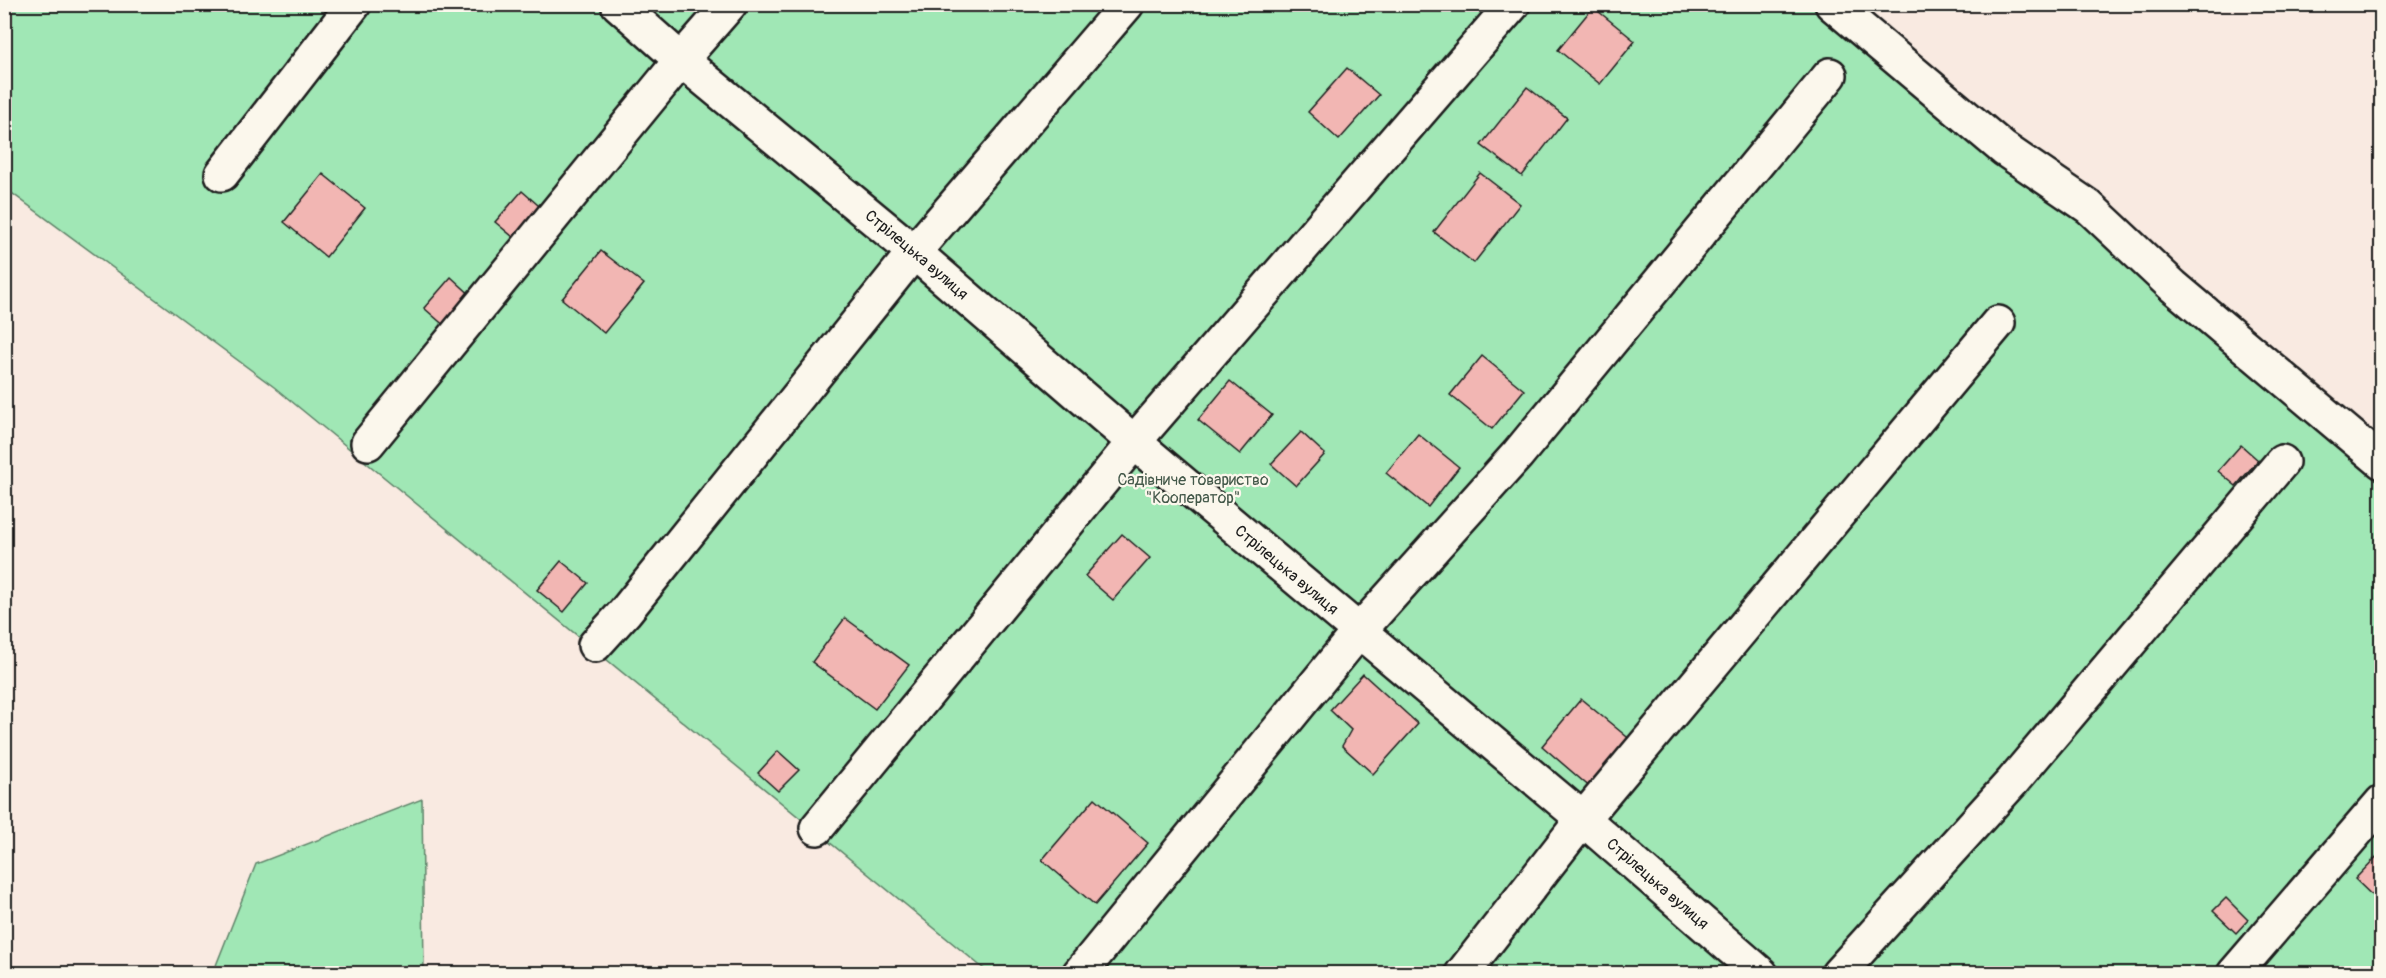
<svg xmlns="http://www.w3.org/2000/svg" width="2386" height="978" font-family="Pangolin,sans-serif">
	<rect width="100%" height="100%" fill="#f9eae1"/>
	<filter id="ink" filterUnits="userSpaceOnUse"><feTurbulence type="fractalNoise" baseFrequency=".0167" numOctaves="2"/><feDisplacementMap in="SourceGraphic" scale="12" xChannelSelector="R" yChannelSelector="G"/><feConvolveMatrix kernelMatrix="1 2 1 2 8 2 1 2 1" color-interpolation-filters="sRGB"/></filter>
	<g filter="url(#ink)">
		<g fill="#a0e7b5" stroke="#5e8268" stroke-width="1.5">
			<path d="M5 5H1839L2381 458V973H989L274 387 5 188Z"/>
			<path d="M422 799 424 973H213L256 864Z"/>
		</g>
		<g fill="#f2b6b3" stroke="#1c1c1c" stroke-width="1.5">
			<path d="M1593 7 1635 41 1600 84 1558 50Z"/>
			<path d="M1347 68 1379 95 1339 140 1308 112Z"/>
			<path d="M1527 87 1567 118 1522 176 1481 145Z"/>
			<path d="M1480 173 1520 204 1474 263 1434 232Z"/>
			<path d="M323 174 365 208 326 257 284 222Z"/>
			<path d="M522 191 546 212 519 242 495 222Z"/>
			<path d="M601 251 644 284 604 333 562 299Z"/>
			<path d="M451 277 474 298 447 328 424 308Z"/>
			<path d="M1482 356 1524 390 1492 429 1450 395Z"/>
			<path d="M1230 381 1272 415 1240 454 1198 420Z"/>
			<path d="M1301 432 1325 454 1296 486 1271 464Z"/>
			<path d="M1418 434 1459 467 1428 507 1386 473Z"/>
			<path d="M2241 445 2258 460 2236 486 2218 471Z"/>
			<path d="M1122 534 1150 558 1113 600 1085 576Z"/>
			<path d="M561 561 588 583 564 612 537 590Z"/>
			<path d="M845 618 909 665 875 709 812 662Z"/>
			<path d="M1363 674 1418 724 1373 774 1342 746 1351 730 1330 710Z"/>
			<path d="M1581 699 1632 741 1592 789 1542 746Z"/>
			<path d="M778 751 799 770 778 791 758 773Z"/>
			<path d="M1095 798 1148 843 1095 905 1042 860Z"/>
			<path d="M2382 851V905L2355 879Z"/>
			<path d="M2226 898 2248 920 2236 933 2213 911Z"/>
		</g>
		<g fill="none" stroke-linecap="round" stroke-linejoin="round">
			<g stroke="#1c1c1c" stroke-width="38">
				<g id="minor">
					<path id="s1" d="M618 4 681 60 914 252 1134 442 1583 819 1761 974"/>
					<path d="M1832 4 2004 149 2089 207 2173 286 2382 462"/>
					<path d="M222 174 354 4"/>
					<path d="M368 443 681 60 730 4"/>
					<path d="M595 645 625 612 914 252 1127 4"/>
					<path d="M817 828 1134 442 1513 4"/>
					<path d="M1079 974 1360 630 1518 454 1830 75"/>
					<path d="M1462 974 1583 819 1998 323"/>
					<path d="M1838 974 2013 781 2282 462"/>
					<path d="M2234 974 2382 802"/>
				</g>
			</g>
			<use href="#minor" stroke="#fbf7ec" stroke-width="33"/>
		</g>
	</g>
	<g text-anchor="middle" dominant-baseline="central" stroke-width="4.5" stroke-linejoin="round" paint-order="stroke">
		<g font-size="16" fill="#1c1c1c" stroke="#fbf7ec">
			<text stroke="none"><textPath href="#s1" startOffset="390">Стрілецька вулиця</textPath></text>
			<text stroke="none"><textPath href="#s1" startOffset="876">Стрілецька вулиця</textPath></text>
			<text stroke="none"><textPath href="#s1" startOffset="1362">Стрілецька вулиця</textPath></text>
		</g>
		<g font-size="16" fill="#44594a" stroke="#fbf7ec">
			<text x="1193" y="480">Садівниче товариство<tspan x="1193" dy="18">"Кооператор"</tspan></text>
		</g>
	</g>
	<rect width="2386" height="978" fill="none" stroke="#fbf7ec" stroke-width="24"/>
	<rect x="12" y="12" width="2362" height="954" fill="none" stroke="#1c1c1c" stroke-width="2" filter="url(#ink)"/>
</svg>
